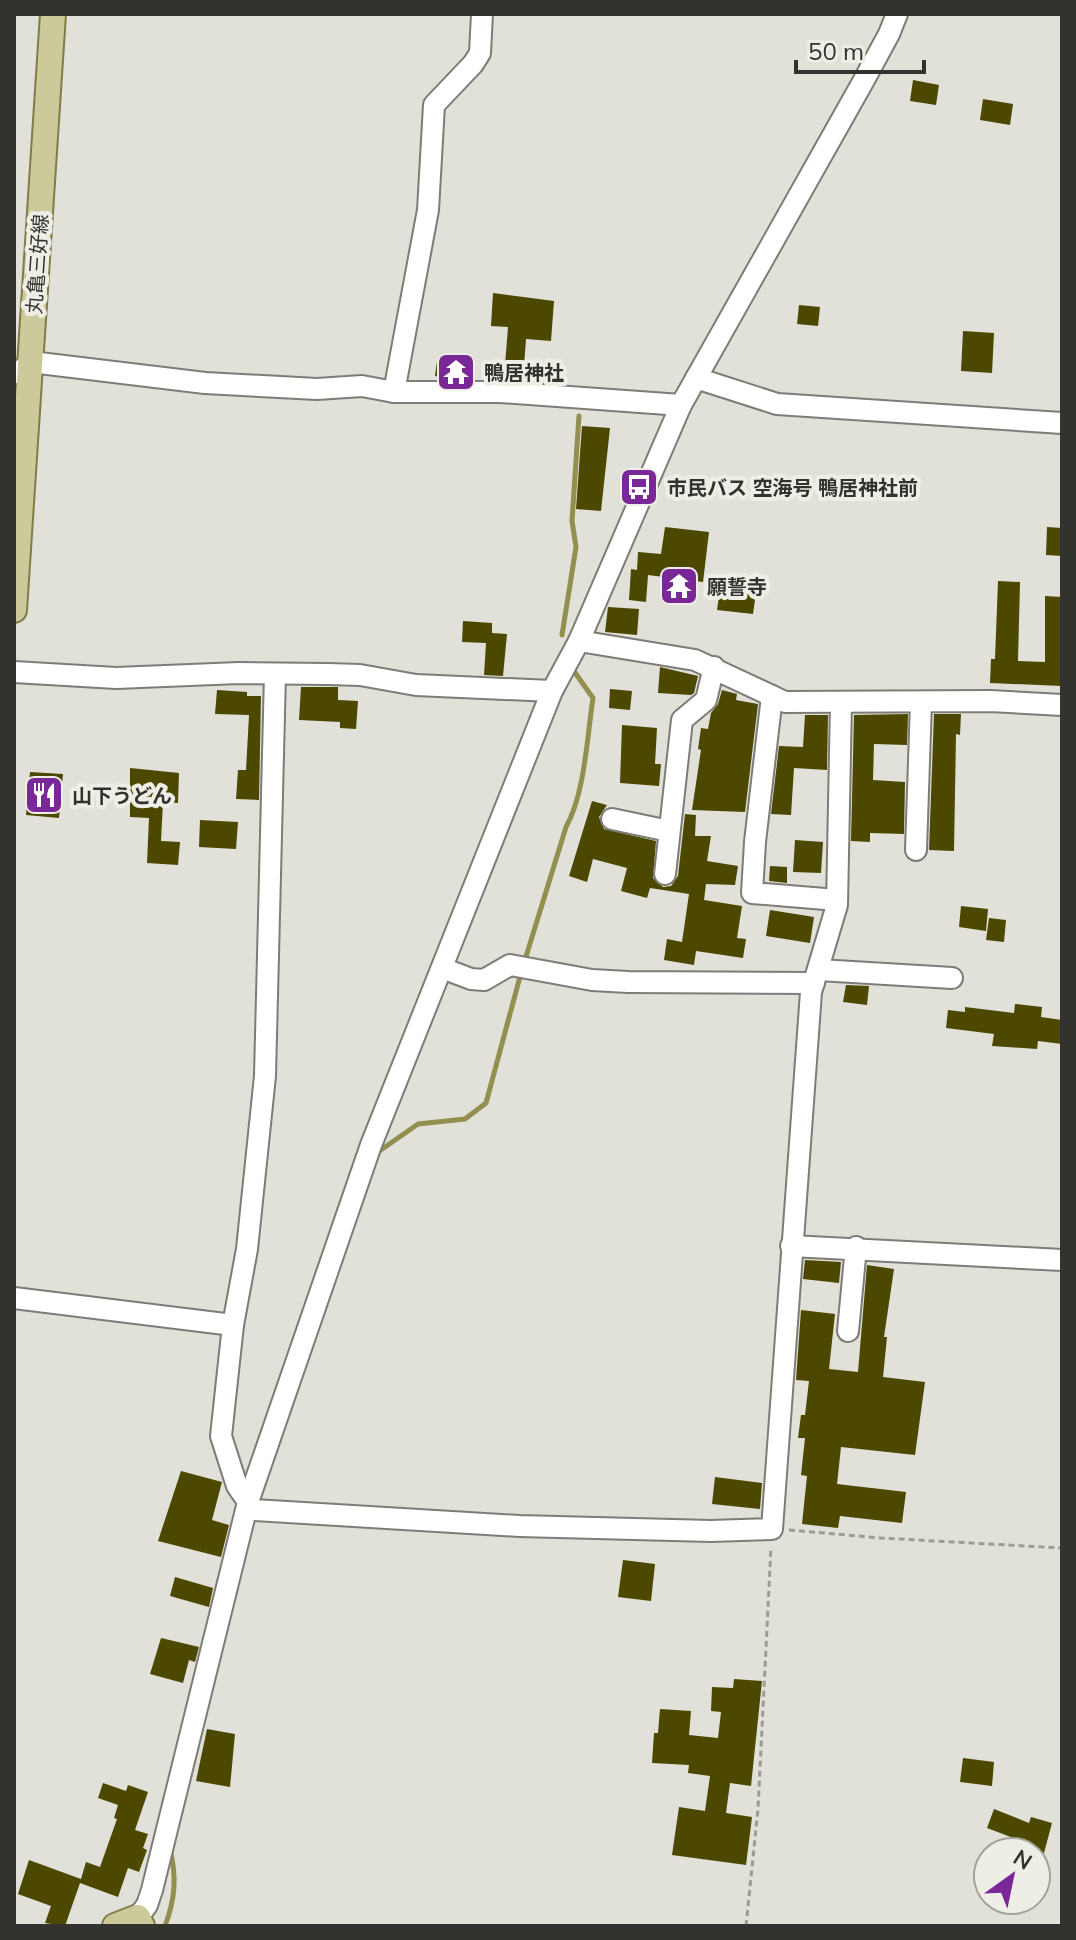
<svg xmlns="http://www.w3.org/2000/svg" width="1076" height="1940" font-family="Mulish,'Noto Sans JP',sans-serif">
	<rect width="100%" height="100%" fill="#e1e1d9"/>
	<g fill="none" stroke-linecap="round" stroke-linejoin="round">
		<g stroke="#928f4f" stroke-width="5">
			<path d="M562 635 576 547 572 521 579 416"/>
			<path d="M524 963 566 827C585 793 587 737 593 698L571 667"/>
			<path d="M378 1152 418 1124 465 1119 486 1103 521 973"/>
			<path d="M165 1926C175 1899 177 1878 170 1849"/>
		</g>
	</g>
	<g fill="#4d4800">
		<path d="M913 80 939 85 936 105 910 101Z"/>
		<path d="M983 99 1013 104 1010 125 980 120Z"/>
		<path d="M493 293 554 301 551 341 526 339 524 366 505 365 508 327 491 326Z"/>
		<path d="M799 305 820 307 818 326 797 324Z"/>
		<path d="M963 331 994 333 992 373 961 371Z"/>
		<path d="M437 361 452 364 449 379 435 376Z"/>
		<path d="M582 426 610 428 601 511 576 509Z"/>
		<path d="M665 527 709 532 703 582 648 575 646 602 629 600 631 569 637 570 638 552 661 554Z"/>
		<path d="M1047 527 1062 528V556L1046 555Z"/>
		<path d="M721 581 757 586 753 614 717 610Z"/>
		<path d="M998 581 1020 582 1018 661 1045 662V596L1062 597V686L990 683 991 659H995Z"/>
		<path d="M608 607 639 609 637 635 605 632Z"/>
		<path d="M463 621 492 623V633L507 634 503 676 484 675 486 643 462 642Z"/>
		<path d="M660 667 698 676 694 693 691 695 658 693Z"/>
		<path d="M301 687H338V700L358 701 356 729 340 728V722L299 720Z"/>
		<path d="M610 689 632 691 630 710 609 708Z"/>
		<path d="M217 690 247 692V696H261L259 800 236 799 238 770H246L249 715 215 714Z"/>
		<path d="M722 690 737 694 736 700 758 704 745 812 692 810 701 750 698 749 701 728 708 729 711 713 718 704Z"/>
		<path d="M908 714 907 745 874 744 873 780 905 782 904 834 870 833V842L851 841 854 715Z"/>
		<path d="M934 714H961L960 735 956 734 954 851 929 850Z"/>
		<path d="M805 715H828L827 770 794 768 791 815 771 814 779 746 803 747Z"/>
		<path d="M622 725 657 728 655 764H661L659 786 620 783Z"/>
		<path d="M130 768 179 773 178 803 163 802 161 841 180 842 178 865 147 863 149 818 130 817Z"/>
		<path d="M30 772 63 774 59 818 26 815Z"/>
		<path d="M592 801 607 805 599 817 604 829 656 841 653 878 663 887 671 886 678 876 685 814 696 815 695 836H711L707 861 738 866 735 885 706 884 704 900 742 906 737 938 746 939 743 958 696 951 694 965 664 960 667 939 682 942 689 894 650 888 647 898 621 891 627 868 593 859 587 882 569 876Z"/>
		<path d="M200 820 238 822 236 849 199 847Z"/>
		<path d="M795 840 823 842 821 873 793 872Z"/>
		<path d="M770 866 787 867V883L769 881Z"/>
		<path d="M961 906 988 909 986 931 959 927Z"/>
		<path d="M770 910 814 917 810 943 766 936Z"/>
		<path d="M989 918 1006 920 1004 942 986 940Z"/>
		<path d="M846 985 869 986 867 1005 843 1002Z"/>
		<path d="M1015 1004 1042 1007 1041 1017 1062 1020V1044L1038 1041 1037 1049 992 1046 994 1034 946 1028 948 1010 965 1012V1007L1014 1013Z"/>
		<path d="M805 1260 841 1262 839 1283 803 1279Z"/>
		<path d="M867 1265 894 1269 884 1337H887L883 1377 925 1382 915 1455 841 1447 837 1484 906 1492 902 1523 840 1516 838 1528 802 1524 807 1476 801 1475 805 1438H798L801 1415H805L809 1381 796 1380 801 1310 835 1314 829 1369 858 1372Z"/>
		<path d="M181 1471 222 1482 212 1520 229 1525 221 1557 158 1541Z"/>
		<path d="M715 1477 762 1483 760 1509 712 1504Z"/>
		<path d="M623 1560 655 1564 651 1601 618 1597Z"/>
		<path d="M175 1577 213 1588 209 1607 170 1596Z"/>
		<path d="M161 1638 199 1647 195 1662 189 1660 183 1683 150 1674Z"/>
		<path d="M734 1679 762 1681 751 1786 730 1783 726 1813 752 1817 746 1865 672 1855 679 1807 705 1811 710 1776 688 1773 689 1765 652 1763 654 1733H658L660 1709 691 1711 689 1735 718 1738 721 1712 711 1711 712 1687 733 1688Z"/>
		<path d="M207 1729 235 1734 230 1787 196 1781Z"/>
		<path d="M963 1758 994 1762 992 1786 960 1782Z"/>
		<path d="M103 1783 126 1791 128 1785 148 1792 135 1830 148 1834 143 1848 147 1850 139 1872 128 1868 118 1897 80 1883 65 1926 45 1923 51 1906 18 1894 29 1860 81 1879 86 1862 100 1867 117 1819 114 1818 118 1805 98 1798Z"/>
		<path d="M994 1809 1029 1823 1031 1817 1052 1823 1044 1853 1023 1847 1024 1842 987 1828Z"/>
	</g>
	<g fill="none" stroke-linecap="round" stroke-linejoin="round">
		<g stroke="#7d7c76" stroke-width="24">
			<g id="minor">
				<path d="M14 373H18L31 362 205 383 317 389 362 386 394 392H500L681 405"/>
				<path d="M696 378 777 404 1062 423"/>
				<path d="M394 392 428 210 434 105 473 64 480 53 482 14"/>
				<path d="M579 641 695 660 785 702 990 701 1062 705"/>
				<path d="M14 672 116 678 239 673 328 674 360 675 416 685 552 691"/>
				<path d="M275 674 265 1076 247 1249 233 1325 221 1436 237 1486 254 1510 519 1526 711 1531 772 1529 811 992 837 905 841 702"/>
				<path d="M772 696 755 842 752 893 837 900"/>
				<path d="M612 819 669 831"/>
				<path d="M916 850 921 702"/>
				<path d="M665 874 682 720 706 700 714 667"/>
				<path d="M442 968 471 979 484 980 510 965 592 980 628 982 814 983"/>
				<path d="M819 970 952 978"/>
				<path d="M791 1246 1062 1260"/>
				<path d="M14 1298 233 1325"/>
				<path d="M848 1331 856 1247"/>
				<path d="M138 1917 147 1905 152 1890 248 1502 371 1145 552 691 579 641 681 405 864 80 889 34 897 14"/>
			</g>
		</g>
		<g stroke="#807d49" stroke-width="28">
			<g id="major">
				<path d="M14 610 53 14"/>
				<path d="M115 1926 138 1917 142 1926"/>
			</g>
		</g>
		<g stroke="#9c9c96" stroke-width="3" stroke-dasharray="6 4" stroke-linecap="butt">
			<path d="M789 1530 881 1538 1062 1548"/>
			<path d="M746 1926 758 1809 771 1547"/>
		</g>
		<use href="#minor" stroke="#fff" stroke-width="20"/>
		<use href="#major" stroke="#ccca9a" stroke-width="24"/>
	</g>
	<defs>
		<g id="temple-square" transform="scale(2)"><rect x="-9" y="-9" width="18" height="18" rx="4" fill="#7a2797" stroke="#eeeee6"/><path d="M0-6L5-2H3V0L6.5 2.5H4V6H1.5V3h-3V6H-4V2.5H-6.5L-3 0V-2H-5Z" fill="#fff"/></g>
		<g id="bus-square" transform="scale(2)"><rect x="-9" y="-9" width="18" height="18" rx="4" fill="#7a2797" stroke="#eeeee6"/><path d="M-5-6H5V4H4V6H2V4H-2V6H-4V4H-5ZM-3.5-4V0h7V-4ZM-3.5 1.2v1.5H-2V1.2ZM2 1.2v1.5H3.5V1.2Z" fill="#fff"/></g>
		<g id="restaurant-square" transform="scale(2)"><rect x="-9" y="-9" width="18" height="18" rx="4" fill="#7a2797" stroke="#eeeee6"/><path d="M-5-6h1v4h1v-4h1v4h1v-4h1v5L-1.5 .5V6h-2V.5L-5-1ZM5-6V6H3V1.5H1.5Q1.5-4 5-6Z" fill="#fff"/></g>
	</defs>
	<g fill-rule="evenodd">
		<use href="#temple-square" x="456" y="372"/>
		<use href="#bus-square" x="639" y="487"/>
		<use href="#temple-square" x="679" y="586"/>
		<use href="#restaurant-square" x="44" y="795"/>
	</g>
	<g text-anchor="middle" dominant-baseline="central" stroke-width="8" stroke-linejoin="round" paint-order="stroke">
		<g font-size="20" fill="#32322f" stroke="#eeeee6">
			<text transform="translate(37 264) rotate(-86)">丸亀三好線</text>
		</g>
		<g font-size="20" font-weight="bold" fill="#32322f" stroke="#eeeee6" text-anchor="start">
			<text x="484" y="372">鴨居神社</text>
			<text x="667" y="487">市民バス 空海号 鴨居神社前</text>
			<text x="707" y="586">願誓寺</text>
			<text x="72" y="795">山下うどん</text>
		</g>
	</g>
	<rect width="1076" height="1940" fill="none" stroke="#32322f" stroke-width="32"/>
	<g transform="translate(1012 1876) rotate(33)"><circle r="38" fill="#eeeee6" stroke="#a3a39d" stroke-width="2"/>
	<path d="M0-6L14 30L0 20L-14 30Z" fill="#7a2797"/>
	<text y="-12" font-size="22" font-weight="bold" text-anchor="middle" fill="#32322f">N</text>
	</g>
	<path d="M796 60v12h128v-12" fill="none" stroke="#32322f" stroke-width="4"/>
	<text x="808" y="60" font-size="24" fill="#32322f" stroke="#eeeee6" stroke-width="6" paint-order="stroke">50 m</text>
</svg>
